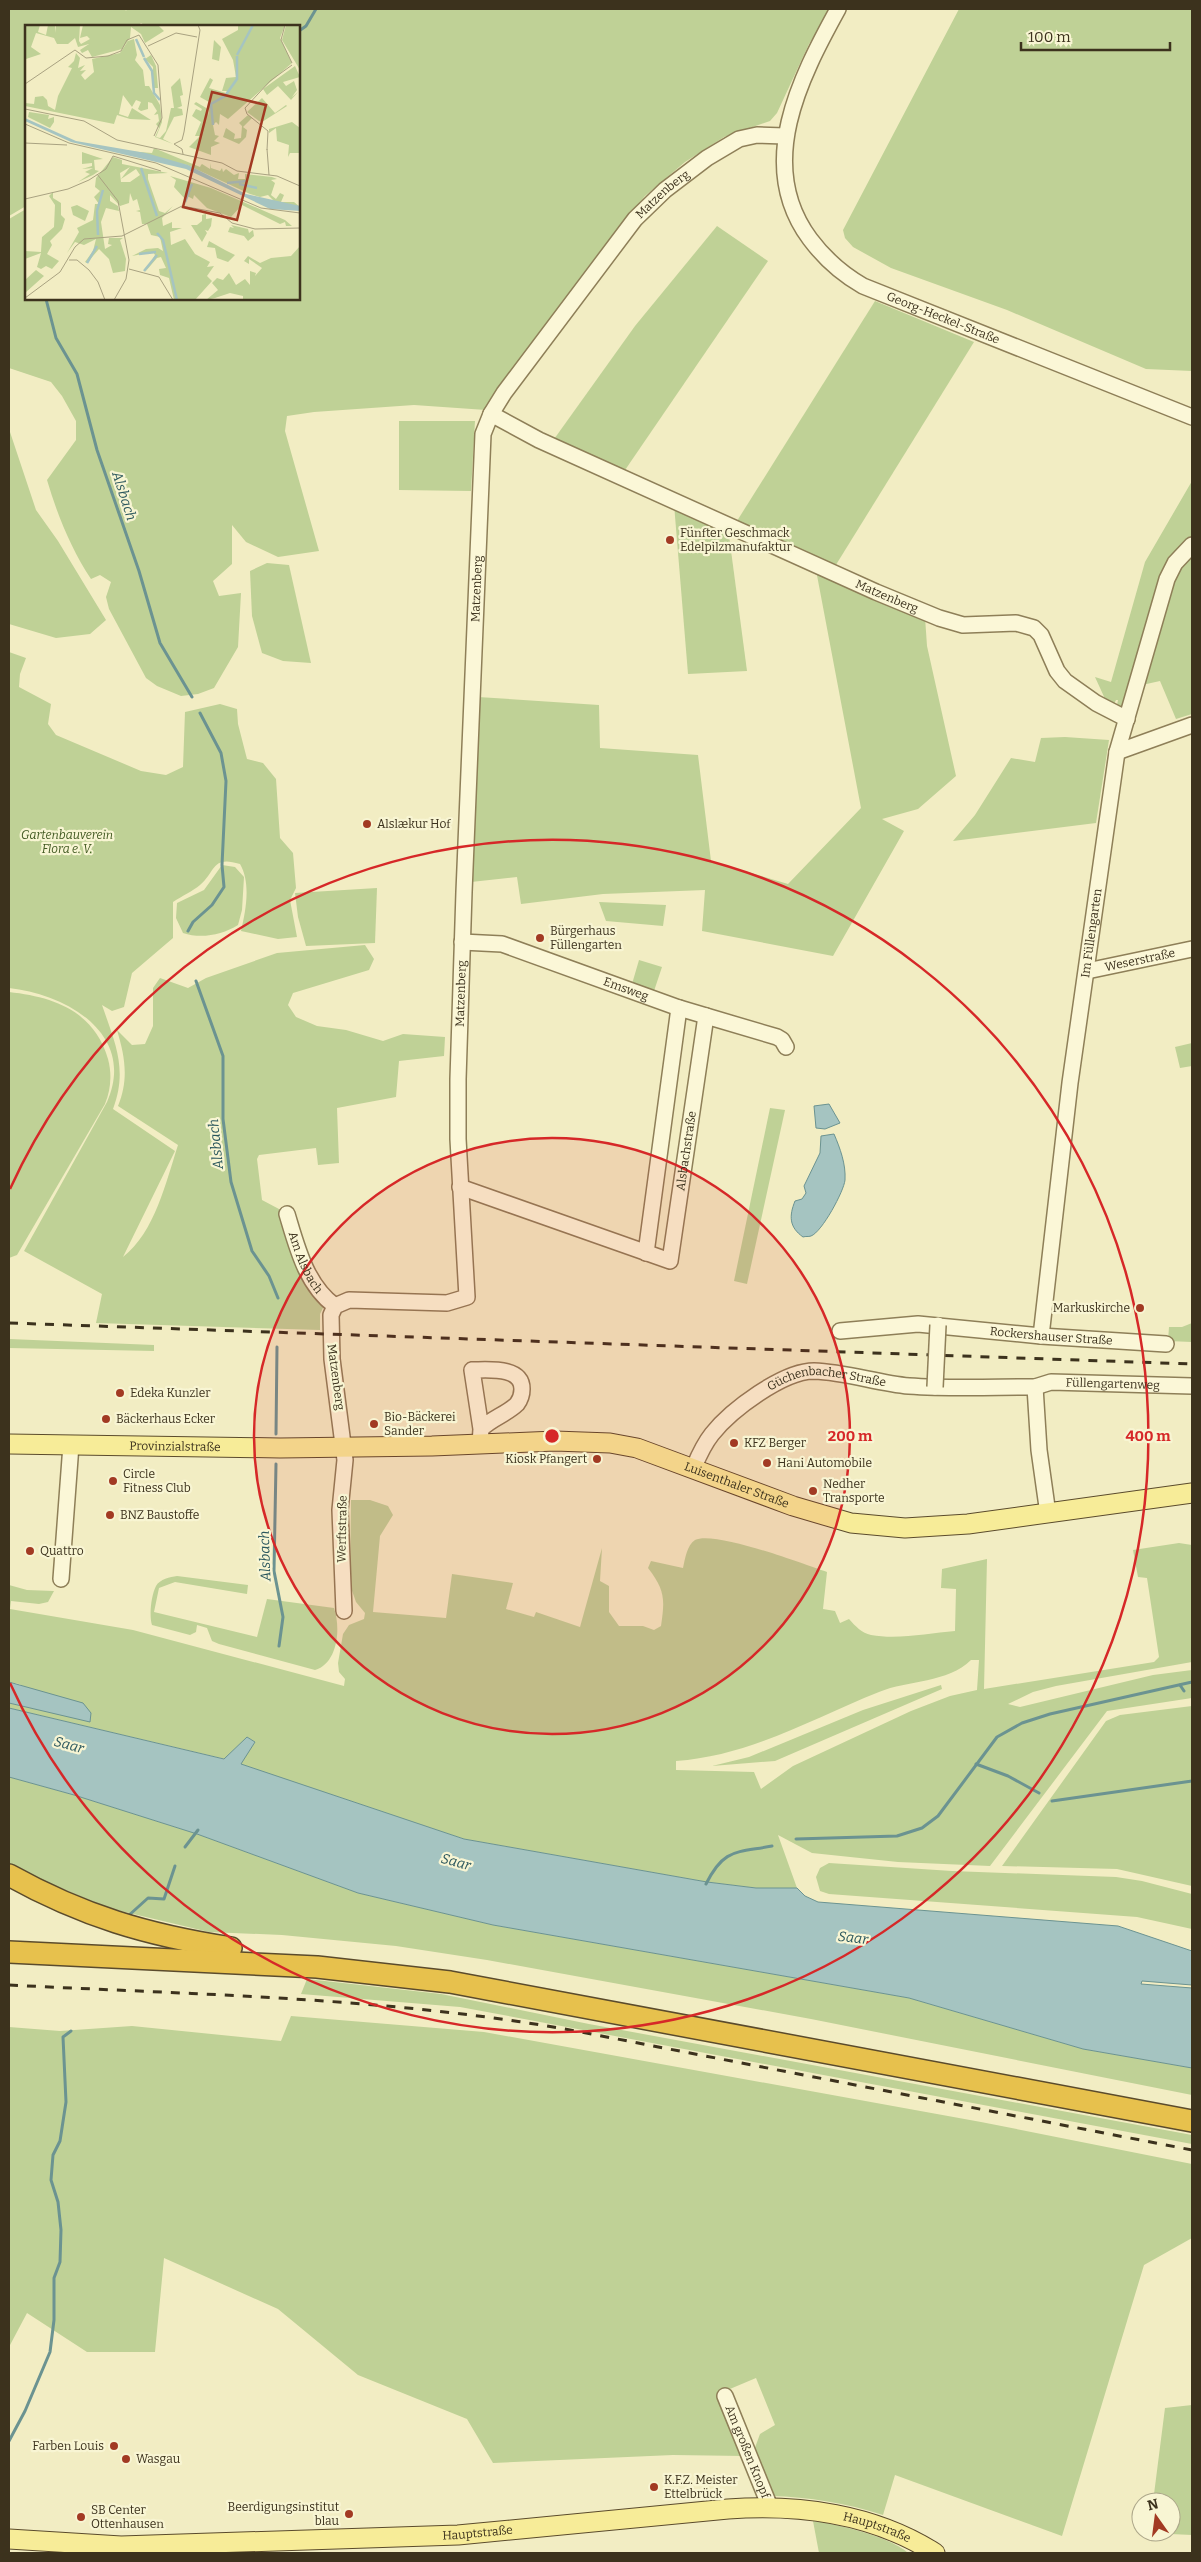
<svg xmlns="http://www.w3.org/2000/svg" width="1201" height="2562" font-family="Bitter,serif">
	<rect width="100%" height="100%" fill="#f2edc3"/>
	<g fill="#bfd196" fill-rule="evenodd">
		<path d="M9 9H125L126 11 127 9H831L809 44 777 113 770 121 724 137 685 162 645 196 604 246 535 338 486 410 414 405 314 412 287 416 285 431 319 551 278 557 246 542 232 525V564L213 581 219 596 241 593 238 647 214 688 198 694 181 696 157 686 146 678 109 609 106 597 111 582 100 575 91 579C71 549 57 514 47 480L76 440V421L62 396 51 382 9 368V219L26 209V299H299V26H146L141 23 138 26H26V206L9 216Z"/>
		<path d="M959 9H1192V371L1146 369 1007 310 891 268 853 247 845 238 843 230Z"/>
		<path d="M717 226 768 261 623 473 552 442 635 326Z"/>
		<path d="M875 301 974 342 834 568 737 521Z"/>
		<path d="M399 421H475L471 491 399 490Z"/>
		<path d="M9 429 36 510 58 541 106 620 90 634 56 638 9 624Z"/>
		<path d="M1192 481V538L1185 545 1125 709 1117 705 1118 700H1116L1114 704 1106 701 1095 677 1111 682 1145 562Z"/>
		<path d="M674 504 728 528 747 671 688 674Z"/>
		<path d="M1192 552V714L1176 719 1160 681 1142 685 1173 579Z"/>
		<path d="M267 563 289 565 311 663 283 661 262 653 252 616 250 571Z"/>
		<path d="M816 570 925 617 927 646 956 776 918 809 882 819 904 831 833 956 702 931 705 890 603 894 521 904 517 877 471 882 478 697 599 705 600 748 698 755 711 861 788 884 861 808Z"/>
		<path d="M9 652 26 658 20 674 19 687 51 704 48 724 56 735 141 771 166 775 183 767 185 712 220 704 237 709 238 724 247 759 263 763 276 779 280 838 293 853 296 888 290 900 297 937 278 939 241 931C246 910 251 883 240 864 212 855 216 871 200 885 193 891 182 896 173 902V938L132 973 124 1007 112 1011 102 1005C115 1043 128 1069 113 1109L175 1151 123 1257C155 1232 166 1182 178 1145L118 1106C129 1079 125 1057 117 1030L132 1045 145 1044 153 1026V988L160 978 188 988 206 978 277 953 365 945 374 959 369 970 293 993 288 1005 296 1017 317 1026 346 1030 383 1041 403 1034 445 1037 444 1056 399 1061 396 1097 337 1108 339 1163 318 1165 316 1148 259 1155 257 1159 262 1200 279 1209C290 1244 301 1277 324 1306L320 1314V1330L96 1323 102 1294 24 1251 107 1102C137 1034 66 994 9 988Z"/>
		<path d="M1065 737 1109 740 1096 823 953 841 975 815 1011 758 1035 762 1041 738Z"/>
		<path d="M222 865 235 867 244 877 242 910 238 925C222 935 201 939 183 933L176 918 177 903 204 890Z"/>
		<path d="M377 888 375 943 306 946 298 917 295 893Z"/>
		<path d="M599 902 666 905 663 926 606 921Z"/>
		<path d="M639 960 662 967 654 991 632 984Z"/>
		<path d="M9 992C54 997 94 1011 108 1059 112 1074 111 1089 105 1104L17 1255 9 1258Z"/>
		<path d="M1192 1043V1066L1180 1068 1175 1047Z"/>
		<path d="M770 1108 785 1110 747 1284 734 1281Z"/>
		<path d="M1192 1323V1342L1168 1341 1169 1327H1182Z"/>
		<path d="M9 1339 154 1345V1351L9 1348Z"/>
		<path d="M351 1500H370L388 1506 393 1515 380 1536 373 1612 446 1618 452 1574 513 1583 506 1609 534 1617 536 1612 580 1627 602 1548 600 1581 609 1586V1612L619 1626H643L654 1630 661 1626C665 1599 665 1590 648 1568L651 1561 683 1568C685 1559 687 1545 695 1540 714 1530 803 1564 827 1572L823 1609 835 1611 840 1623 849 1619C855 1626 862 1633 871 1635 898 1640 929 1633 955 1631L956 1589 941 1588 942 1569 987 1559 984 1689 1154 1662 1159 1657 1147 1578 1138 1577 1133 1550 1179 1543 1192 1545V1662L1056 1686 1033 1692 1008 1704 1020 1707 1153 1675 1192 1670V1698L1107 1711 990 1866 898 1862 812 1853 778 1835 797 1888H756L707 1882 464 1839 240 1764 255 1742 247 1737 225 1759 9 1708V1703L90 1721 19 1684 9 1682V1585L27 1590 54 1591 48 1602 39 1604 11 1601 10 1609 133 1630 344 1686 345 1679 339 1672 338 1663 343 1634 349 1625 364 1619 365 1613 356 1602 350 1585ZM971 1660H979L977 1690 950 1696 911 1711 793 1766 761 1789 754 1772 676 1770V1761C750 1756 811 1719 879 1692 908 1680 948 1683 971 1660Z"/>
		<path d="M177 1576 248 1585 247 1594 175 1582 159 1588 154 1612 257 1637 267 1599 334 1608C341 1628 338 1663 315 1670L219 1644 212 1641 207 1628 197 1625 196 1632 190 1635 152 1625C149 1616 151 1596 156 1586 160 1579 170 1577 177 1576Z"/>
		<path d="M941 1685 942 1689 775 1761 712 1766 749 1757 863 1710Z"/>
		<path d="M1192 1706V1886L1117 1869 1002 1866 1106 1721 1120 1715Z"/>
		<path d="M9 1777 74 1795 197 1834 358 1893 493 1925 909 1998 1083 2049 1192 2068V2095L811 2019 487 1960 396 1946 282 1935 209 1932 108 1908 9 1866Z"/>
		<path d="M829 1863 952 1871 1116 1877 1142 1881 1192 1894V1929L1137 1917 829 1894 820 1891 816 1877 820 1868Z"/>
		<path d="M307 1979 441 1994 589 2024 1192 2135V2144L460 2007 301 1994Z"/>
		<path d="M291 2016 484 2032 981 2122 1192 2164V2238L1144 2265 1062 2536 895 2475 883 2515C845 2503 810 2497 770 2496L753 2453 760 2434 775 2425 756 2378 718 2394 744 2456 673 2455 493 2463 467 2419 358 2375 278 2309 164 2258 155 2352H87L27 2313 9 2347V2027L60 2031 132 2026 281 2041Z"/>
		<path d="M1192 2405V2535L1149 2533 1171 2532V2502H1153L1165 2408Z"/>
		<path d="M813 2521C837 2524 891 2537 908 2553H819Z"/>
	</g>
	<g fill="#a5c4c1" stroke="#6b9391">
		<path d="M829 1104 840 1123 825 1129 816 1128 814 1106Z"/>
		<path d="M834 1134C840 1148 846 1164 845 1180 844 1191 822 1232 811 1236 808 1237 806 1236 803 1237 789 1227 789 1216 795 1201L802 1199 806 1193 804 1186 820 1153 821 1136Z"/>
		<path d="M9 1682 83 1703 91 1713 90 1722 9 1703Z"/>
		<path d="M9 1708 224 1759 247 1737 255 1742 241 1764 464 1839 707 1882 756 1888H797L805 1896 818 1902 1118 1926 1192 1951V1985L1142 1981 1141 1984 1192 1988V2068L1083 2049 909 1998 493 1925 358 1893 197 1834 74 1795 9 1777Z"/>
	</g>
	<g fill="none" stroke-linecap="round" stroke-linejoin="round">
		<g stroke="#6b9391" stroke-width="3">
			<path d="M299 31 306 26 316 9"/>
			<path d="M46 299 56 338 77 374 97 450 139 571 160 643 192 697"/>
			<path d="M188 931 193 922 212 905 224 887 222 865 226 781 221 753 200 713"/>
			<path d="M196 981 223 1056V1119L231 1182 252 1251 269 1276 278 1298"/>
			<path d="M276 1434 277 1347"/>
			<path d="M276 1464 274 1571 283 1617 279 1646"/>
			<path d="M1180 1685 1184 1691"/>
			<path d="M976 1764 1008 1776 1039 1793"/>
			<path d="M1052 1801 1192 1781"/>
			<path d="M796 1839 897 1836 922 1828 938 1816 997 1737 1022 1723 1050 1714 1192 1682"/>
			<path d="M185 1847 198 1830"/>
			<path d="M706 1884C724 1848 736 1853 772 1846"/>
			<path d="M127 1917 148 1898 164 1899 175 1866"/>
			<path d="M9 2441 25 2411 50 2352 54 2320V2278L60 2262 61 2230 58 2202 51 2180 53 2155 60 2141 66 2102 63 2037 71 2031"/>
		</g>
		<g stroke="#8e7f58" stroke-width="18">
			<g id="minor">
				<path id="s1" d="M838 9C800 78 755 165 810 239 825 259 842 274 863 286L1192 417"/>
				<path id="s2" d="M491 414 539 440 876 592 939 618 963 625 1016 623 1034 628 1041 635 1057 671 1065 681 1096 703 1127 719"/>
				<path d="M1117 752 1192 725"/>
				<path id="s3" d="M462 942 502 944 679 1008 777 1037 782 1040 786 1047"/>
				<path id="s4" d="M1087 971 1192 949"/>
				<path id="s5" d="M460 1187 670 1261 706 1016"/>
				<path id="s6" d="M287 1214C297 1247 306 1285 335 1306"/>
				<path d="M646 1253 679 1008"/>
				<path id="s7" d="M840 1331 918 1324 1041 1336 1166 1344"/>
				<path id="s8" d="M1041 1336 1070 1083 1117 752 1167 579 1175 563 1192 545"/>
				<path d="M1035 1387 1039 1450 1048 1514"/>
				<path d="M480 1444 481 1429 472 1370C488 1370 522 1366 522 1389 522 1394 520 1400 517 1404 507 1414 492 1418 481 1429"/>
				<path id="s9" d="M694 1467C699 1455 704 1444 712 1434 731 1410 783 1371 814 1371 846 1372 877 1383 909 1386 950 1389 993 1387 1035 1387L1051 1382 1192 1386"/>
				<path d="M61 1579 71 1445"/>
				<path id="s10" d="M344 1611 340 1510 345 1460 332 1359 331 1315 335 1306 349 1300 447 1303 467 1297 458 1139V1079L464 892 483 434 491 414 504 393 635 219 665 190 707 158 739 139 757 135 785 136"/>
				<path id="s11" d="M725 2396 770 2507"/>
			</g>
		</g>
		<g stroke="#5b4b2c" stroke-width="21">
			<g id="major">
				<path id="s12" d="M9 1444 280 1448 432 1446 555 1441 610 1443 637 1448 793 1506 851 1523 905 1528 968 1524 1192 1493"/>
				<path id="s13" d="M9 2539 121 2546 458 2535 728 2509C799 2504 874 2514 935 2553"/>
			</g>
		</g>
		<g stroke="#5b4b2c" stroke-width="24">
			<g id="highway">
				<path d="M9 1875C83 1916 147 1935 231 1948"/>
				<path d="M9 1952 317 1967 450 1982 1192 2121"/>
			</g>
		</g>
		<use href="#minor" stroke="#fbf7d7" stroke-width="15"/>
		<use href="#major" stroke="#f7ec98" stroke-width="19"/>
		<use href="#highway" stroke="#e7c14d" stroke-width="21"/>
		<g stroke="#3c321d" stroke-width="3" stroke-dasharray="9 9" stroke-linecap="butt">
			<path d="M9 1323 1192 1364"/>
			<path d="M9 1985C200 1995 393 1997 581 2032L1192 2150"/>
		</g>
		<g stroke="#8e7f58" stroke-width="18" stroke-linecap="butt">
			<path id="minor-bridge" d="M935 1387 938 1325"/>
		</g>
		<use href="#minor-bridge" stroke="#fbf7d7" stroke-width="15"/>
	</g>
	<circle cx="552" cy="1436" r="298" fill="#d62828" fill-opacity=".12"/>
	<g fill="none" stroke="#d62828" stroke-width="2.5">
		<circle cx="552" cy="1436" r="298"/>
		<path d="M10 1189A596 596 0 1 1 10 1683"/>
	</g>
	<g fill="#a23a23" stroke="#f8f5d3" stroke-width="2">
		<circle cx="670" cy="540" r="5"/>
		<circle cx="367" cy="824" r="5"/>
		<circle cx="540" cy="938" r="5"/>
		<circle cx="1140" cy="1308" r="5"/>
		<circle cx="120" cy="1393" r="5"/>
		<circle cx="106" cy="1419" r="5"/>
		<circle cx="374" cy="1424" r="5"/>
		<circle cx="734" cy="1443" r="5"/>
		<circle cx="597" cy="1459" r="5"/>
		<circle cx="767" cy="1463" r="5"/>
		<circle cx="113" cy="1481" r="5"/>
		<circle cx="813" cy="1491" r="5"/>
		<circle cx="110" cy="1515" r="5"/>
		<circle cx="30" cy="1551" r="5"/>
		<circle cx="114" cy="2446" r="5"/>
		<circle cx="126" cy="2459" r="5"/>
		<circle cx="654" cy="2487" r="5"/>
		<circle cx="349" cy="2514" r="5"/>
		<circle cx="81" cy="2517" r="5"/>
	</g>
	<g text-anchor="middle" dominant-baseline="central" stroke-width="4.5" stroke-linejoin="round" paint-order="stroke">
		<g font-size="12" fill="#3c321d" stroke="#f8f5d3">
			<text stroke="none"><textPath href="#s10" startOffset="1606">Matzenberg</textPath></text>
			<text stroke="none"><textPath href="#s1" startOffset="404">Georg-Heckel-Straße</textPath></text>
			<text stroke="none"><textPath href="#s10" startOffset="1150">Matzenberg</textPath></text>
			<text stroke="none"><textPath href="#s2" startOffset="436">Matzenberg</textPath></text>
			<text stroke="none"><textPath href="#s8" startOffset="406">Im Füllengarten</textPath></text>
			<text stroke="none"><textPath href="#s4" startOffset="54">Weserstraße</textPath></text>
			<text stroke="none"><textPath href="#s3" startOffset="172">Emsweg</textPath></text>
			<text stroke="none"><textPath href="#s10" startOffset="745">Matzenberg</textPath></text>
			<text stroke="none"><textPath href="#s5" startOffset="334">Alsbachstraße</textPath></text>
			<text stroke="none"><textPath href="#s6" startOffset="52">Am Alsbach</textPath></text>
			<text stroke="none"><textPath href="#s7" startOffset="212">Rockershauser Straße</textPath></text>
			<text transform="translate(336 1377) rotate(82)">Matzenberg</text>
			<text stroke="none"><textPath href="#s9" startOffset="461">Füllengartenweg</textPath></text>
			<text stroke="none"><textPath href="#s9" startOffset="172">Güchenbacher Straße</textPath></text>
			<text stroke="none"><textPath href="#s12" startOffset="166">Provinzialstraße</textPath></text>
			<text stroke="none"><textPath href="#s12" startOffset="735">Luisenthaler Straße</textPath></text>
			<text transform="translate(342 1529) rotate(-89)">Werftstraße</text>
			<text stroke="none"><textPath href="#s11" startOffset="60">Am großen Knopf</textPath></text>
			<text stroke="none"><textPath href="#s13" startOffset="872">Hauptstraße</textPath></text>
			<text stroke="none"><textPath href="#s13" startOffset="469">Hauptstraße</textPath></text>
		</g>
		<g font-size="12" fill="#3c321d" stroke="#f8f5d3" text-anchor="start">
			<text x="680" y="533">Fünfter Geschmack<tspan x="680" dy="14">Edelpilzmanufaktur</tspan></text>
			<text x="377" y="824">Alslækur Hof</text>
			<text x="550" y="931">Bürgerhaus<tspan x="550" dy="14">Füllengarten</tspan></text>
			<text x="1130" y="1308" text-anchor="end">Markuskirche</text>
			<text x="130" y="1393">Edeka Kunzler</text>
			<text x="384" y="1417">Bio-Bäckerei<tspan x="384" dy="14">Sander</tspan></text>
			<text x="116" y="1419">Bäckerhaus Ecker</text>
			<text x="744" y="1443">KFZ Berger</text>
			<text x="587" y="1459" text-anchor="end">Kiosk Pfangert</text>
			<text x="777" y="1463">Hani Automobile</text>
			<text x="123" y="1474">Circle<tspan x="123" dy="14">Fitness Club</tspan></text>
			<text x="823" y="1484">Nedher<tspan x="823" dy="14">Transporte</tspan></text>
			<text x="120" y="1515">BNZ Baustoffe</text>
			<text x="40" y="1551">Quattro</text>
			<text x="104" y="2446" text-anchor="end">Farben Louis</text>
			<text x="136" y="2459">Wasgau</text>
			<text x="664" y="2480">K.F.Z. Meister<tspan x="664" dy="14">Ettelbrück</tspan></text>
			<text x="339" y="2507" text-anchor="end">Beerdigungsinstitut<tspan x="339" dy="14">blau</tspan></text>
			<text x="91" y="2510">SB Center<tspan x="91" dy="14">Ottenhausen</tspan></text>
		</g>
		<g font-size="12" font-style="italic" fill="#425a22" stroke="#f8f5d3">
			<text x="67" y="835">Gartenbauverein<tspan x="67" dy="14">Flora e. V.</tspan></text>
		</g>
		<g font-size="14" font-style="italic" fill="#2b575d" stroke="#f8f5d3">
			<text transform="translate(124 496) rotate(72)">Alsbach</text>
			<text transform="translate(216 1144) rotate(-96)">Alsbach</text>
			<text transform="translate(265 1556) rotate(-92)">Alsbach</text>
			<text transform="translate(69 1745) rotate(15)">Saar</text>
			<text transform="translate(456 1862) rotate(15)">Saar</text>
			<text transform="translate(853 1938) rotate(7)">Saar</text>
		</g>
	</g>
	<g transform="translate(25 25)">
		<rect width="275" height="275" fill="#f2edc3"/>
		<path d="M0 0H15L13 7 21 10 23 0H30V8L31 0H55L54 16 56 19 65 14 62 11 55 13 58 0H133L139 6 120 18 116 9 106 2 105 13 97 24 67 32 63 25 57 28 55 25 64 19 53 22 50 13 43 19H32L29 13 11 8 6 22 16 29 1 34ZM213 0H260L255 13 267 38 203 94 195 89 194 100 191 97 188 100 190 110 194 111 189 116 195 118 186 122V130L164 122 175 111H170L176 97 167 91 171 84 176 86 177 84 169 79 171 77 183 84 184 91V77L175 72 185 53 188 55 184 63 201 68 202 66H197L201 53 211 52 208 35 197 14 213 5ZM261 0H275V45L257 15ZM109 14 112 30 110 35 118 45 120 61H124L135 80 137 97 141 98 137 97 131 112 135 113 141 106 146 83H149L146 62 155 53 158 70 155 71 157 81 152 83 157 84 158 90 149 92 138 114 148 119 130 112 134 103 131 99 134 96 133 89 129 90 132 86 127 78 123 77V84L116 86 113 84 116 77 111 75 107 82 98 70 94 89 103 92 107 83 126 95 105 94 92 90 89 99 0 81V78L9 79 10 72 18 71 22 75 23 81 30 85 33 71 47 43 43 42 49 36 51 28 55 33 53 43 60 40 55 46 61 45 56 50 60 55 69 47 67 34 95 28 103 16ZM189 15 196 22 194 36 187 34ZM126 30 131 41 133 63H129L127 55 128 42 120 34ZM270 41 275 52 258 57 261 61 269 56 272 65 267 72 273 67 266 75 253 61 242 70 238 64ZM237 73 250 88 261 80 262 81 237 97 234 96 222 87ZM4 87 24 90 23 94 29 92V97L25 103 3 92ZM223 90 227 93 218 102 222 105 221 112 214 119 198 112 201 103 210 109 209 114 216 113 217 101 214 98ZM267 97 275 103V128H265L263 132 264 120 252 116 251 103 244 108V104ZM129 123 175 142 176 140 177 139 185 144 186 138V143L195 146 197 143 198 147 201 144 209 150 214 148 213 154H220V149L247 152 252 154 246 155 250 158 246 170 251 174 255 168 259 170 256 177H269L275 182 250 177 243 170 235 172 225 169 162 140 102 126 127 128ZM57 127 78 134 69 135 70 145 74 146 68 150 53 157 65 149 60 147 68 143 57 144 67 141V138L57 139ZM88 132 97 135V139L143 148 123 149V154L134 186 140 188 148 181 137 193 138 201 147 197V203H157L145 207 146 220 160 214 170 229 185 237 182 242 189 241 182 251 187 256 170 275H149L144 253 135 250 134 244 141 243 136 232 132 233 120 247 130 230 128 227 107 231 121 224 133 223 138 226 135 212 126 210 122 199H117L115 187 111 186 115 185 112 174 108 176 105 168 104 178 95 181 85 170V176L93 181 94 186 81 183 76 197 80 224 87 220 83 219 84 213H98L95 215 101 234 100 246 88 248 84 234 74 224 62 238 60 237 68 226 71 214 59 220 50 217 42 228 54 207 52 203 68 195 70 179H74L69 172 75 166 70 162 71 153ZM105 142 96 154 111 144 115 150 105 157H96L95 148ZM145 151 186 163 260 195 267 201H261L260 197 255 199 217 180 206 192 182 183 169 170 168 174 162 171 160 174 149 162 151 155ZM28 167V173L36 178V190L40 194 37 204 25 216 27 220 22 229 34 236 27 244 21 241 16 244 12 242 16 228 0 234V226L16 227 17 212 29 202 30 180 24 171ZM52 180 64 186 60 196 48 190 46 182ZM181 189V194L187 193 186 201 183 206 180 205 182 208 177 217 166 200H172L177 196V190ZM206 200 223 204 224 208 228 205 229 211 223 216 219 211 203 207 205 202 209 203ZM184 216 200 225 210 230 203 237 192 233 190 223 182 222ZM275 221V275H218V271L205 268 190 273 181 275 193 265 187 258 192 253 198 255 204 248 211 260 220 254 225 260V246L231 248 230 251 237 243 224 234V239L219 236 223 231 235 238 246 233 266 231ZM11 245 19 251 0 268V255Z" fill="#bfd196" fill-rule="evenodd"/>
		<path d="M0 93 51 116 121 128 163 140 221 169 275 181V186L245 184 161 144 46 117 0 96Z" fill="#a5c4c1"/>
		<path fill="none" stroke="#a5c4c1" stroke-width="2.5" d="M111 14 119 32M212 30 228 0M119 33 127 46 129 68 135 75M188 100 186 79 200 71 212 54V31M116 143 132 191M202 158 222 156M214 159 232 163M160 177 167 159M132 208 138 215 152 275M73 210 72 186 78 165M114 229 131 227M62 238 72 221M119 246 132 230"/>
		<path fill="none" stroke="#a9a281" stroke-width="1" d="M260 0 256 15 267 38M123 21 151 8 172 12M0 59 50 25 61 33 83 31 96 26 102 15 114 10 133 40 137 93 129 111M0 84 59 96 92 115 197 138 212 146 252 151 275 161M0 99 44 118 131 138 236 183 275 188M0 118 42 120M242 124 244 150M242 125 243 106 222 89 220 83 245 56 267 40M158 129 157 124 149 119 157 115 159 107 175 5 173 0M72 149 93 176 104 235 101 254 89 275M0 174 43 164 64 155 81 144 88 131 136 146M44 235H52L64 245 73 257 80 275M104 244 134 252 148 275M0 273 35 247 50 222 59 214 97 211 157 181 195 188 207 198 230 204 275 203"/>
		<path fill="#a23a23" fill-opacity="0.15" stroke="#a23a23" stroke-width="2.5" d="M187 67 241 80 212 195 158 182Z"/>
		<rect width="275" height="275" fill="none" stroke="#3c321d" stroke-width="2.5"/>
	</g>
	<circle cx="552" cy="1436" r="8" fill="#d62828" stroke="#f8f5d3" stroke-width="2.5"/>
	<g font-size="15" text-anchor="middle" font-weight="bold" fill="#d62828" stroke="#f8f5d3" stroke-width="4.5" stroke-linejoin="round" paint-order="stroke">
		<text x="850" y="1441">200 m</text>
		<text x="1148" y="1441">400 m</text>
	</g>
	<rect width="1201" height="2562" fill="none" stroke="#3c321d" stroke-width="20"/>
	<g transform="translate(1156 2517) rotate(346)"><circle r="24" fill="#f8f5d3" stroke="#ada78a"/>
	<path d="M0-4L9 19L0 12L-9 19Z" fill="#a23a23"/>
	<text y="-8" font-size="14" font-weight="bold" text-anchor="middle" fill="#3c321d">N</text>
	</g>
	<path d="M1021 42v8h149v-8" fill="none" stroke="#3c321d" stroke-width="2.5"/>
	<text x="1028" y="42" font-size="15" fill="#3c321d" stroke="#f8f5d3" stroke-width="4" paint-order="stroke">100 m</text>
</svg>
